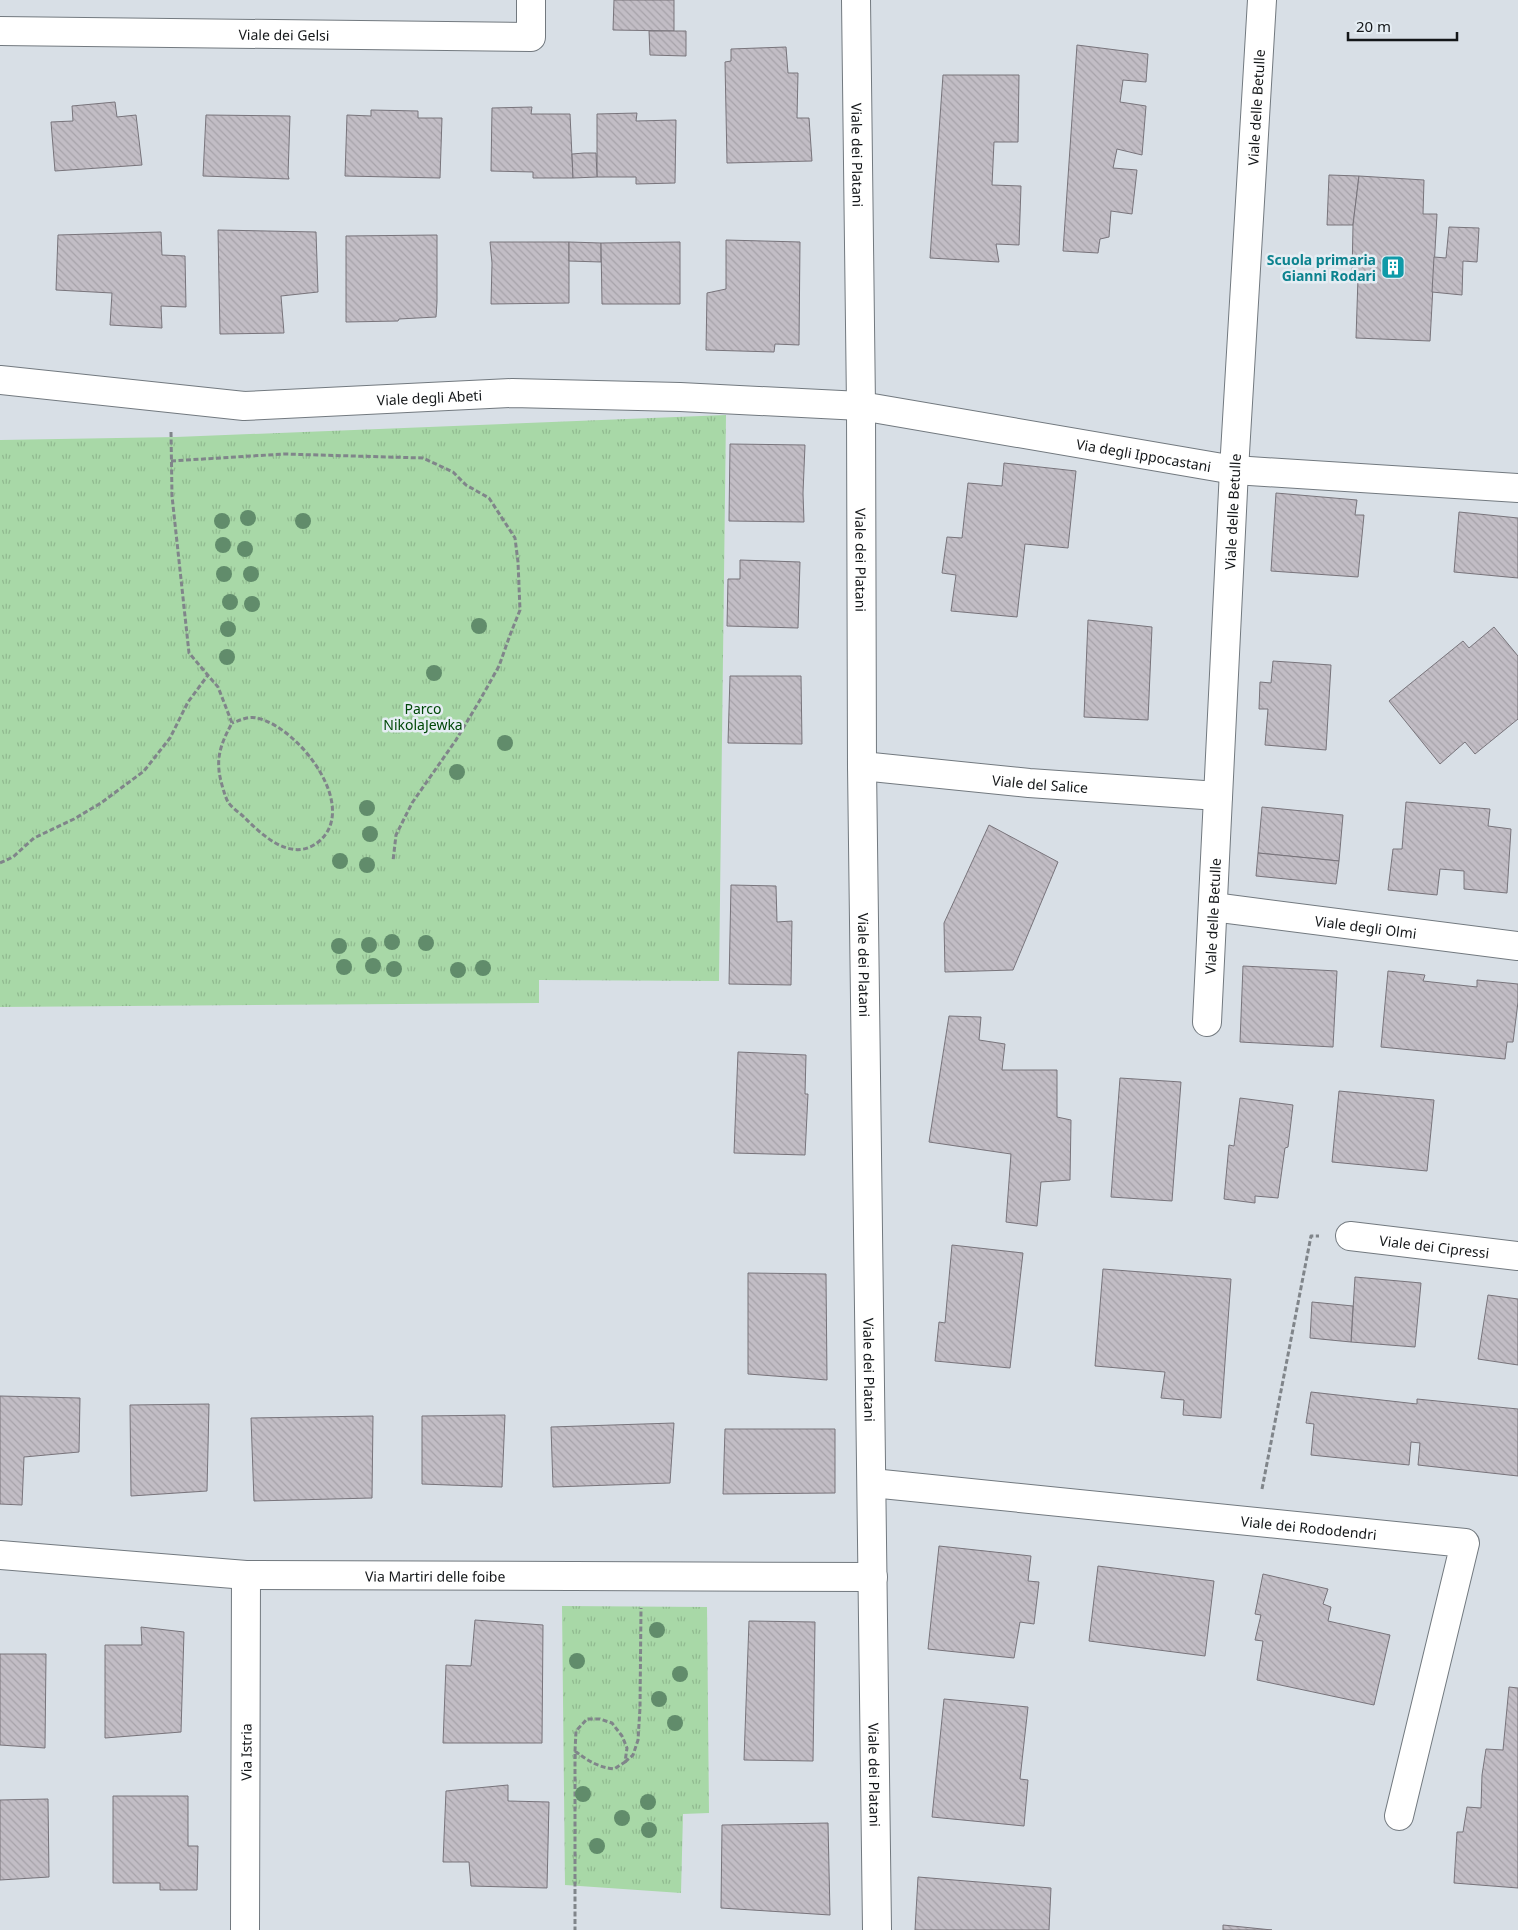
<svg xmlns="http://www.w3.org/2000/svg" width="1518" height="1930" font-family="'Noto Sans',sans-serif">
	<defs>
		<pattern id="park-tufts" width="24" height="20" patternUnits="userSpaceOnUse" patternTransform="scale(1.25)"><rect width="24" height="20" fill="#a8d8a7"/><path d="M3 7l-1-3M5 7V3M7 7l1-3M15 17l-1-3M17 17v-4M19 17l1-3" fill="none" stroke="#90b98f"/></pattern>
		<pattern id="building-back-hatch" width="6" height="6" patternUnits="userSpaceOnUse" patternTransform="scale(1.25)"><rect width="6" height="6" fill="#c2bdc5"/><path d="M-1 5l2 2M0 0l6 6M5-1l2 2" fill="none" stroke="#a6a2a9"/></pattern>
	</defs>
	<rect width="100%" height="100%" fill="#d8dfe6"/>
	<g fill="url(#park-tufts)">
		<path d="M726 415 719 981 539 980V1003L0 1007V440L176 437Z"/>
		<path d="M562 1606 707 1607 709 1813 683 1814 681 1893 565 1885Z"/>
	</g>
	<g fill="url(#building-back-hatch)" stroke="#78747b">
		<path d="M614 0H674V31L613 30Z"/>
		<path d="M649 31H686V56L650 55Z"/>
		<path d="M1077 45 1148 54 1146 82 1123 80 1120 102 1146 106 1142 155 1117 149 1113 168 1137 170 1132 214 1111 211 1109 237 1100 239 1098 253 1063 251Z"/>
		<path d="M786 47 788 73H798L797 118H809L812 161 727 163 725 62 731 61V49Z"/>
		<path d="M943 75H1019L1018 142H994L992 185 1021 186 1019 245 996 244 999 262 930 258Z"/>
		<path d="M115 102 117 117 136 115 142 165 55 171 51 122 73 121 72 106Z"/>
		<path d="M532 107 531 114H570L573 178H533V172L491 171 492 108Z"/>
		<path d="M371 110 418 111V118H442L440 178 345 176 347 115 371 116Z"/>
		<path d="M637 113 636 121 676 120 675 183 636 184V177H597V114Z"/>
		<path d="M206 115 290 116 288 175 289 179 203 176Z"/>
		<path d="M584 153H596L597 177 573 178 572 154Z"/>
		<path d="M1329 175 1359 176 1353 225H1327Z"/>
		<path d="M1359 176 1424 180 1423 214H1437L1430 341 1356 338 1358 278H1352L1353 225Z"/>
		<path d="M1449 227 1479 228 1477 262 1463 261 1462 295 1432 292 1434 257 1446 258Z"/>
		<path d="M218 230 316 232 318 292 281 296 284 333 220 334Z"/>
		<path d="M161 232 162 255 185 256 186 307 161 306 162 328 110 325 112 293 56 290 58 235Z"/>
		<path d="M437 235V302L436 317 399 319 398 321 346 322V236Z"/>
		<path d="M726 240 800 242 799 345 775 344 774 352 706 350 707 293 726 289Z"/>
		<path d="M490 242H569V303L491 304 492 263Z"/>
		<path d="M569 242 601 243V262L569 261Z"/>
		<path d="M680 242V304H602L601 243Z"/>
		<path d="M730 444 805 445 803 493 804 522 729 521Z"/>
		<path d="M1004 463 1076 471 1068 548 1025 544 1017 617 951 611 956 575 942 573 947 537 962 538 968 483 1002 486Z"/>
		<path d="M1276 493 1357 500 1355 515H1364L1358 577 1271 571Z"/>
		<path d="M1459 512 1518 518V578L1454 572Z"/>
		<path d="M740 560 800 562 798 628 727 626 728 579H740Z"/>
		<path d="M1088 620 1152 627 1148 720 1084 717Z"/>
		<path d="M1494 627 1518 656V719L1475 754 1465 742 1440 764 1389 701 1463 641 1469 648Z"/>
		<path d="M1273 661 1331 665 1326 750 1265 745 1268 709H1259L1260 682 1271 683Z"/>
		<path d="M730 676H801L802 744 728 743Z"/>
		<path d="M1406 802 1490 809 1488 826 1511 829 1507 893 1464 889V871L1440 869 1437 895 1388 890 1393 849H1402Z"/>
		<path d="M1262 807 1343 815 1339 861 1258 853Z"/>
		<path d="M989 825 1058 862 1013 970 945 972 944 923Z"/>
		<path d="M1258 853 1339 861 1336 884 1256 876Z"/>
		<path d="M731 885 776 886 777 922 792 921 791 985 729 984Z"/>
		<path d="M1243 966 1337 971 1333 1047 1240 1042Z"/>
		<path d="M1388 971 1425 975 1423 981 1477 987V980L1518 984V1002L1513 1042H1507L1505 1059 1381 1047Z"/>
		<path d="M949 1016 981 1017 979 1040 1005 1044 1002 1070H1057V1117L1071 1120 1070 1180 1041 1182 1037 1226 1006 1222 1011 1154 929 1142Z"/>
		<path d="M738 1052 806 1055 805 1094H808L805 1155 734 1153Z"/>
		<path d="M1120 1078 1181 1082 1172 1201 1111 1197Z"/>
		<path d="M1339 1091 1434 1100 1427 1171 1332 1162Z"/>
		<path d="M1240 1098 1293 1105 1288 1147 1285 1148 1278 1198 1255 1196V1203L1224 1199 1229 1145 1234 1146Z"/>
		<path d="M952 1245 1023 1253 1010 1368 935 1361 939 1322 945 1323Z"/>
		<path d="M1103 1269 1231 1279 1221 1418 1183 1415 1184 1400 1161 1398 1165 1372 1095 1366Z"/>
		<path d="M748 1273 826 1274 827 1380 748 1374Z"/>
		<path d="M1355 1277 1421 1283 1415 1347 1351 1342Z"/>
		<path d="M1488 1295 1518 1299V1365L1478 1359Z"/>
		<path d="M1312 1302 1353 1306 1351 1342 1310 1338Z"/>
		<path d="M1311 1392 1417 1404V1399L1518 1409V1476L1418 1465 1420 1443 1411 1442 1409 1465 1311 1455 1314 1424 1306 1423Z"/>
		<path d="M0 1396 80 1398 79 1452 24 1457 22 1505 0 1504Z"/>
		<path d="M209 1404 207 1491 131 1496 130 1405Z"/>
		<path d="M505 1415 502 1487 422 1484V1416Z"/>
		<path d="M373 1416 372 1498 254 1501 251 1418Z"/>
		<path d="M674 1423 670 1483 553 1487 551 1427Z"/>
		<path d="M725 1429H835V1493L723 1494Z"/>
		<path d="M939 1546 1031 1556 1028 1581 1039 1582 1034 1624 1020 1622 1014 1658 928 1649Z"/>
		<path d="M1098 1566 1214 1581 1205 1656 1089 1641Z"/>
		<path d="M1263 1574 1328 1589 1323 1604 1331 1607 1328 1621 1390 1635 1374 1705 1257 1680 1263 1641 1255 1640 1261 1615 1255 1614Z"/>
		<path d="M475 1620 543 1625 542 1743H443L446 1665 471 1666Z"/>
		<path d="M749 1621 815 1622 813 1761 744 1760Z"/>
		<path d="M141 1627 184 1632 181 1732 105 1738V1645H142Z"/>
		<path d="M0 1654H46L45 1748 0 1745Z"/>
		<path d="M1509 1687 1518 1688V1888L1454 1883 1457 1832H1463L1467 1807 1481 1808 1482 1775 1486 1749 1503 1750Z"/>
		<path d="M944 1699 1028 1707 1020 1779 1028 1780 1024 1826 932 1817Z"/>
		<path d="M508 1785V1801L549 1802 547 1888 471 1886 469 1862H443L446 1791Z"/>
		<path d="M113 1796H188V1846H198L197 1890H160V1883H113Z"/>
		<path d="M48 1799 49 1877 0 1880V1800Z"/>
		<path d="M828 1823 830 1915 721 1908 722 1825Z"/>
		<path d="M918 1877 1051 1888 1049 1930H915Z"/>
		<path d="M1223 1925 1272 1930H1223Z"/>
	</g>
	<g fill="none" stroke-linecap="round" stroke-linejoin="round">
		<g stroke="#72797f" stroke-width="30">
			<g id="minor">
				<path id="s1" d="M856 0 861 406 862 766 877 1929"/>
				<path id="s2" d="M0 31 531 37V0"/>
				<path id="s3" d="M0 380 244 406 512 393 680 397 861 406 1234 470 1518 488"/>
				<path id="s4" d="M862 766 1029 783 1218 796"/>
				<path id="s5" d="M1213 907 1518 946"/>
				<path id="s6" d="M1207 1022 1234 470 1262 0"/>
				<path id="s7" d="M1350 1236 1518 1256"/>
				<path id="s8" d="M872 1483 1465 1543 1399 1816"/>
				<path id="s9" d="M0 1555 246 1575 873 1577"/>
				<path id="s10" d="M245 1930 246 1575"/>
			</g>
		</g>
		<g stroke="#80858a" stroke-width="3" stroke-dasharray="5 2.5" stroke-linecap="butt">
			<path d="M171 432 172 496 189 653 218 687 232 723C224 738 217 752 219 770 219 776 225 797 228 802 232 808 240 813 245 818 263 836 291 862 317 843 362 809 299 727 257 718 248 716 241 720 232 723"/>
			<path d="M171 461 284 454 423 458 453 472 466 485 489 498 515 538 518 562 520 610 510 635 499 666 480 700 456 740 412 803 396 835 393 861"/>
			<path d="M0 863 13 857 34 838 74 819 101 803 144 771 170 738 188 702 208 675"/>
			<path d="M1262 1489 1311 1236H1319"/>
			<path d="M575 1751C588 1761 598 1767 614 1769L625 1762 627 1748 622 1736 612 1723 600 1719H587L576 1731 575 1751V1930"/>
			<path d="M625 1762 633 1755 638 1740 640 1708 641 1608"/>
		</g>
		<use href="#minor" stroke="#fff" stroke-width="28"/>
	</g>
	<g fill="#618c6b">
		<circle cx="248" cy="518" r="8"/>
		<circle cx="222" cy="521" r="8"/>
		<circle cx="303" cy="521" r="8"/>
		<circle cx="223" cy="545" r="8"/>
		<circle cx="245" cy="549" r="8"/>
		<circle cx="224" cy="574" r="8"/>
		<circle cx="251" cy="574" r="8"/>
		<circle cx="230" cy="602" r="8"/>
		<circle cx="252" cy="604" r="8"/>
		<circle cx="479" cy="626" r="8"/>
		<circle cx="228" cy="629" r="8"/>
		<circle cx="227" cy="657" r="8"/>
		<circle cx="434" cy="673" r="8"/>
		<circle cx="505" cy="743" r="8"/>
		<circle cx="457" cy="772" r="8"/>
		<circle cx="367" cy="808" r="8"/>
		<circle cx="370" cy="834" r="8"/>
		<circle cx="340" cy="861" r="8"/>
		<circle cx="367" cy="865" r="8"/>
		<circle cx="392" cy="942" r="8"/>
		<circle cx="426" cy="943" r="8"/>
		<circle cx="369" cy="945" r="8"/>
		<circle cx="339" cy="946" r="8"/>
		<circle cx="373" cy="966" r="8"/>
		<circle cx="344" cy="967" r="8"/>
		<circle cx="483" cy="968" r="8"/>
		<circle cx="394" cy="969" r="8"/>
		<circle cx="458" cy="970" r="8"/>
		<circle cx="657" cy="1630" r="8"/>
		<circle cx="577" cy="1661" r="8"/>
		<circle cx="680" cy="1674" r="8"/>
		<circle cx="659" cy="1699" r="8"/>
		<circle cx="675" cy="1723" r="8"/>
		<circle cx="583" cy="1794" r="8"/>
		<circle cx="648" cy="1802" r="8"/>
		<circle cx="622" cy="1818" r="8"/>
		<circle cx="649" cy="1830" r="8"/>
		<circle cx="597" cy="1846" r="8"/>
	</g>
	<defs>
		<g id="building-square" transform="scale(1.25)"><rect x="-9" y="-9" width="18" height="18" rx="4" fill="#0f9aa8" stroke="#e5edf3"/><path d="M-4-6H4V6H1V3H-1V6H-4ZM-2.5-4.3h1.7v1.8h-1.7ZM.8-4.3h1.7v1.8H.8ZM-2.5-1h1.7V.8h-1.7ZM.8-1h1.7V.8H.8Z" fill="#fff"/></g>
	</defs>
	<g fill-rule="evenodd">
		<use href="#building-square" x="1393" y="267"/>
	</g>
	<g text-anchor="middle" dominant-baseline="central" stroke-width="5" stroke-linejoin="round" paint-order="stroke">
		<g font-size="14" fill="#141719" stroke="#e5edf3">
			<text stroke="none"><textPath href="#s2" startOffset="284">Viale dei Gelsi</textPath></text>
			<text stroke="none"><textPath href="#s6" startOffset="916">Viale delle Betulle</textPath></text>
			<text stroke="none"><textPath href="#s1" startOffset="155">Viale dei Platani</textPath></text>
			<text stroke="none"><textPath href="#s3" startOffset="431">Viale degli Abeti</textPath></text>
			<text stroke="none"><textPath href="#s3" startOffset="1150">Via degli Ippocastani</textPath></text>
			<text stroke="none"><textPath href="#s6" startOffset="511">Viale delle Betulle</textPath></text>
			<text stroke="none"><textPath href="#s1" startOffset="560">Viale dei Platani</textPath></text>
			<text stroke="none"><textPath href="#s4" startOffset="179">Viale del Salice</textPath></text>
			<text stroke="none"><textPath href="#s6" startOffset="106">Viale delle Betulle</textPath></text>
			<text stroke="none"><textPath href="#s5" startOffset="154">Viale degli Olmi</textPath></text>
			<text stroke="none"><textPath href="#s1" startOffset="965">Viale dei Platani</textPath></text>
			<text stroke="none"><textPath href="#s7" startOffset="85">Viale dei Cipressi</textPath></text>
			<text stroke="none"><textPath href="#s1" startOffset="1370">Viale dei Platani</textPath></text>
			<text stroke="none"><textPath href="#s8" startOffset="439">Viale dei Rododendri</textPath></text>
			<text stroke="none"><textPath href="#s9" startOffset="436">Via Martiri delle foibe</textPath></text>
			<text stroke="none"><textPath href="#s10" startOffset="178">Via Istria</textPath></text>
			<text stroke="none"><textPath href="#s1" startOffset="1775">Viale dei Platani</textPath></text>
		</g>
		<g font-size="14" font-weight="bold" fill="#0d838f" stroke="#e5edf3" text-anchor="end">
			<text x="1376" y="259">Scuola primaria<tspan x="1376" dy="16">Gianni Rodari</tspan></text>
		</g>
		<g font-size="14" fill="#004807" stroke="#e5edf3">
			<text x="423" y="708">Parco<tspan x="423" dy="16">NikolaJewka</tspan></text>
		</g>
	</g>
	<path d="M1348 32v8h109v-8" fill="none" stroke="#141719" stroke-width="2.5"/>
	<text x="1356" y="32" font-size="15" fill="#141719" stroke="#e5edf3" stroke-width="4" paint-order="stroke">20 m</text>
</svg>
